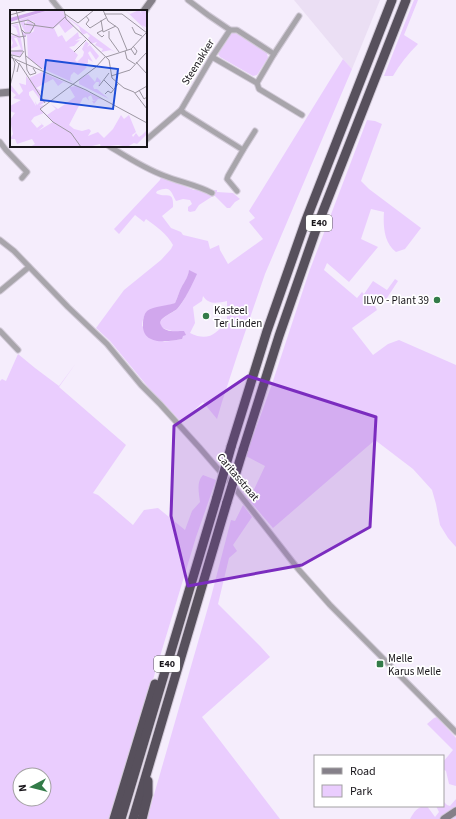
<svg xmlns="http://www.w3.org/2000/svg" width="456" height="819" font-family="'Source Sans 3',sans-serif">
	<rect width="100%" height="100%" fill="#f5edfc"/>
	<path fill="#ebdff4" d="M294 0H380L352 69 343 59Z"/>
	<g fill="#eacdfe" fill-rule="evenodd">
		<path d="M414 0H418L404 35 418 44C408 54 400 64 393 76H384Z"/>
		<path d="M234 32 267 53 268 58 257 75 253 76 220 57 218 54 231 33Z"/>
		<path d="M343 59 352 69 265 274 237 356 222 402 217 419 203 402 181 422 148 387 110 341 96 328 124 290 161 260 171 249 173 245C167 234 156 226 146 219L144 222 135 215 119 234 114 229 160 180 161 176 194 190H217V192L233 193 240 199 235 202 230 208H227L215 196H213L199 205 195 211 190 212 188 211V207L192 204 190 200 183 199 176 201C170 189 170 186 157 191L156 193C166 199 174 189 173 207L162 216 171 228 181 232 183 235 208 241 210 249 219 245 220 250 228 264 263 239 249 222 255 218 249 211ZM189 271 193 282C188 291 184 302 177 309 173 313 156 319 161 326 163 329 166 329 169 330 174 331 178 336 182 339L164 342 142 326C144 304 158 310 175 303 178 297 179 291 182 286 185 281 188 277 189 271ZM203 296C209 305 217 303 227 301V321C216 334 208 342 190 333L195 323 193 307 202 301Z"/>
		<path d="M367 120 375 121 382 124 361 181 369 189 421 228 405 249 396 252C384 243 383 226 384 212L371 209 361 239 378 247 349 282 327 263 324 270 357 298 362 292 364 294 373 281 387 290 395 279 398 281 385 301 373 294 369 299 375 306 377 310 352 328 373 355 388 344 399 340 456 365V547L448 538 440 525 436 504 432 490 413 469 375 440 273 528 249 500 265 466 246 456 272 384 309 272Z"/>
		<path d="M18 354 35 368 59 386 76 363 59 387 126 445 93 493 98 495 133 525 144 510 158 508 185 530 192 511 200 502C199 493 196 482 203 475L216 480 196 537 111 819H0V381L2 379 6 381ZM20 775H44V799H20Z"/>
		<path d="M243 505 252 517 233 545 237 551 229 558 218 604 260 646 270 657 202 717 280 819H147L211 597 231 520 235 521Z"/>
		<path d="M437 717 456 738V786L449 784 446 771 443 769V762L453 750 427 724 434 718Z"/>
		<path d="M456 799V819H410C414 812 417 807 425 806H427L435 817 439 812 436 806H443V801L447 805 450 806Z"/>
	</g>
	<path fill="#d1a7ed" d="M189 270 197 274C193 283 184 302 177 309 173 313 157 318 161 325 164 333 177 331 184 331L186 335 183 336 182 339C168 342 141 346 143 323 143 319 144 314 147 311 154 306 167 306 175 303 178 297 179 291 182 286 185 281 188 277 189 270Z"/>
	<g fill="none" stroke-linecap="round" stroke-linejoin="round">
		<g stroke="#d2cad8" stroke-width="7">
			<g id="street">
				<path d="M52 0 61 11"/>
				<path d="M188 0 208 15 230 30H237L274 54 257 83 259 89 302 115"/>
				<path d="M274 54 299 16"/>
				<path d="M212 57 257 83"/>
				<path d="M181 110 184 113 243 150 228 176 227 179 237 191"/>
				<path d="M146 140 181 110 212 57 230 30"/>
				<path d="M0 142 6 150 27 172 22 178"/>
				<path d="M109 146C127 157 145 169 165 176 180 182 197 185 212 193"/>
				<path d="M243 150 255 131"/>
				<path d="M0 240 14 251 68 307 107 344 141 385 160 404 199 447 237 491 299 570 330 605 456 732"/>
				<path d="M0 291 29 267"/>
				<path d="M0 331 18 350"/>
			</g>
		</g>
		<g stroke="#d2cad8" stroke-width="9">
			<g id="secondary">
				<path d="M144 11 152 0"/>
				<path d="M0 93 11 92"/>
				<path d="M444 819 456 811"/>
			</g>
		</g>
		<g stroke="#d2cad8" stroke-width="11">
			<g id="highway">
				<path d="M231 447 267 331 306 220 392 0"/>
				<path d="M243 450 279 336 318 224 406 0"/>
				<path d="M114 819 155 684"/>
				<path d="M121 819 217 497"/>
				<path d="M133 819 227 502"/>
				<path d="M142 819 148 795V781"/>
			</g>
		</g>
		<use href="#street" stroke="#a8a5ab" stroke-width="5"/>
		<use href="#secondary" stroke="#858089" stroke-width="7"/>
		<use href="#highway" stroke="#57505c" stroke-width="9"/>
		<g stroke="#d2cad8" stroke-width="11" stroke-linecap="butt">
			<g id="highway-bridge">
				<path d="M217 497 231 447"/>
				<path d="M227 502 243 450"/>
			</g>
		</g>
		<use href="#highway-bridge" stroke="#57505c" stroke-width="9"/>
	</g>
	<path fill="#7b2cbf" fill-opacity="0.2" stroke="#7b2cbf" stroke-width="3" stroke-linejoin="round" d="M248 376 376 417 370 527 302 565 188 586 171 516 174 426Z"/>
	<g fill="#337b48" stroke="#fff" stroke-width="1.5">
		<circle cx="437" cy="300" r="4"/>
		<circle cx="206" cy="316" r="4"/>
		<rect x="376" y="660" width="8" height="8" rx="2"/>
	</g>
	<g text-anchor="middle" dominant-baseline="central" stroke-width="3.5" stroke-linejoin="round" paint-order="stroke">
		<g fill="#fff" stroke="#5d5b5f" stroke-width="1">
			<rect x="306" y="215" width="26" height="16" rx="3"/>
			<rect x="154" y="656" width="26" height="16" rx="3"/>
		</g>
		<g font-size="10" font-weight="bold" fill="#18151a">
			<text x="319" y="223">E40</text>
			<text x="167" y="664">E40</text>
		</g>
		<g font-size="11" fill="#18151a" stroke="#fff">
			<text transform="translate(198 62) rotate(-58)">Steenakker</text>
			<text transform="translate(238 477) rotate(50)">Caritasstraat</text>
		</g>
		<g font-size="11" fill="#18151a" stroke="#fff" text-anchor="start">
			<text x="429" y="300" text-anchor="end">ILVO - Plant 39</text>
			<text x="214" y="310">Kasteel<tspan x="214" dy="13">Ter Linden</tspan></text>
			<text x="388" y="658">Melle<tspan x="388" dy="13">Karus Melle</tspan></text>
		</g>
	</g>
	<g transform="translate(10 10)">
		<rect width="137" height="137" fill="#f5edfc"/>
		<path d="M39 0H53L55 5 49 1 106 43 101 40 91 42 93 39 85 35 87 32 80 34 78 28 80 26 77 23 72 25 69 17 55 6 64 16 55 23 49 14 44 18 48 27 52 25 56 32 68 22 69 27H72L65 31 70 30 64 36 59 37 68 45 65 50 67 52 73 46 74 42 72 39 76 31 79 34 77 37 80 35 89 46 86 50 80 41 78 43 83 52 78 49V53L75 55 77 57 74 60 76 62 74 60 68 65 64 62 61 65 60 70 64 73 31 58 18 48 17 25 15 26V35L12 21 16 23H20L23 22 25 18 20 22H15L10 12 15 11V17L17 11 20 10 25 16 24 12 19 10 10 12 9 10ZM115 0 120 4 129 0 132 5 130 0H136L137 18 132 15 137 21ZM3 14H8L13 40 11 46 3 45 1 42 11 39 7 28H4L8 36 0 39 3 33 0 26 8 24 6 18 1 15 8 16ZM32 62 61 75 53 72 48 76 43 69 26 78 31 81 29 84 33 91 40 89 29 96 34 95 31 99 37 105 46 99 41 94 48 99 65 87 59 77 66 76 94 90 88 89 84 94 82 91 86 90H83L81 85 78 87 79 91 76 87 73 88 59 115 64 119 72 121 79 119 81 121 78 126 88 122 94 128 103 119 111 105 114 109 119 105 126 122 122 125 123 127 126 123 129 127 132 125 137 120V124L127 134 124 133 117 137 108 135 91 137 90 134 78 137H20L25 134 22 129 7 134 5 129H0L3 124 0 110 5 103 0 101V96L11 90 3 88 6 85 0 80 1 75 9 85 13 81 9 73 16 75V66L20 71 19 68ZM23 80 31 91 27 95 25 91 26 96 19 85V82ZM34 103 43 112 28 121 34 116 26 109 32 114 27 118 21 111 24 107ZM78 64 85 72 87 67 91 71 88 78 89 72H86L83 76 84 79H87L99 89 69 74V70Z" fill="#eacdfe" fill-rule="evenodd"/>
		<path d="M29 0H39L0 12V8Z" fill="#d1a7ed"/>
		<path fill="none" stroke="#9d97a2" stroke-width="1" d="M6 0 14 29 17 60 20 65 26 63 23 58M54 0 56 9 99 50 102 68 114 78 124 82 137 99M93 0 98 11 108 18 117 40M55 4 68 13 84 0M94 4H112L137 23M0 5 18 0M76 6 79 10 76 14 80 18 96 8M91 10 93 22 106 16M0 14 18 10 25 14 20 23H15L11 19M14 14 43 18 55 7M122 17 125 23 132 26M93 20 87 23 92 27 94 25M99 21V28L109 42M0 23 9 27 16 26M121 39 125 45 127 41 123 36M0 41H13M115 41 117 49 125 54M0 42 5 53 4 60M64 42 76 30M2 45 10 47 14 41M16 46 32 59M0 47 76 80 137 113M96 47 121 39 136 23M5 50 9 54 7 62M126 52 137 64M9 53 35 93M101 66 120 60 137 42M94 70 103 79M0 76 4 60M89 76 99 63M129 80 134 89 137 87M125 83 137 76M95 84 98 81 101 83 108 74M71 137 61 123 43 112 30 99 86 57 95 47"/>
		<path fill="#1d4ed8" fill-opacity="0.15" stroke="#1d4ed8" stroke-width="2" d="M36 50 108 59 103 99 31 90Z"/>
		<rect width="137" height="137" fill="none" stroke="#18151a" stroke-width="2"/>
	</g>
	<rect x="314" y="755" width="130" height="52" fill="#ffffff" stroke="#a3a1a3"/>
	<rect x="322" y="768" width="20" height="6" fill="#858089" stroke="#a3a1a3"/>
	<text x="350" y="775" font-size="12" fill="#18151a">Road</text>
	<rect x="322" y="785" width="20" height="12" fill="#eacdfe" stroke="#a3a1a3"/>
	<text x="350" y="795" font-size="12" fill="#18151a">Park</text>
	<g transform="translate(32 787) rotate(263)"><circle r="19" fill="#ffffff" stroke="#a3a1a3"/>
	<path d="M0-3L7 15L0 10L-7 15Z" fill="#337b48"/>
	<text y="-6" font-size="11" font-weight="bold" text-anchor="middle" fill="#18151a">N</text>
	</g>
</svg>
